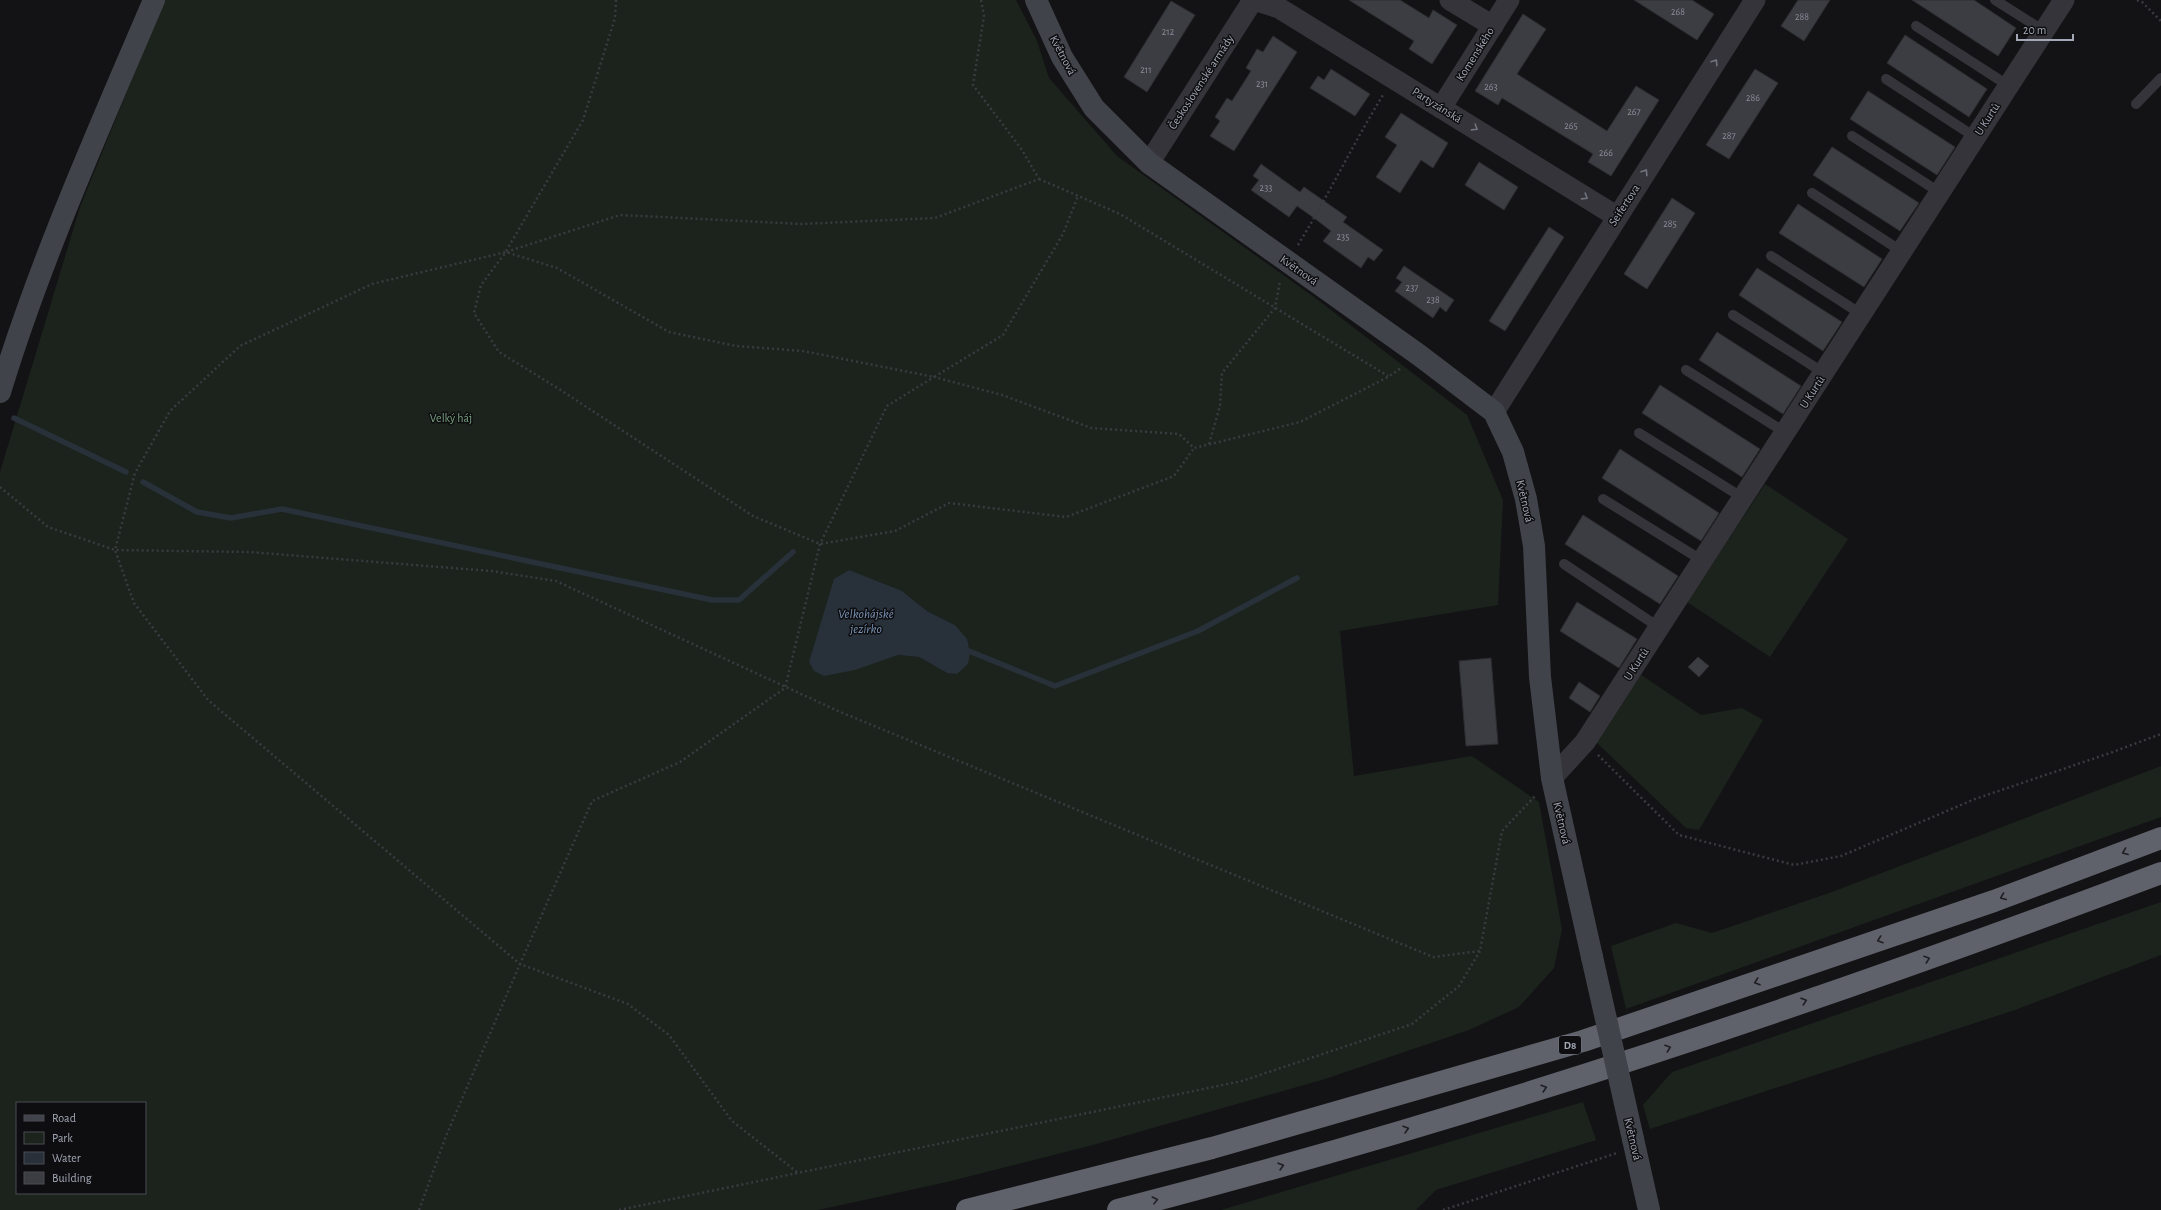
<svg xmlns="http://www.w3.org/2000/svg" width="2161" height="1210" font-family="'Alegreya Sans',sans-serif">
	<rect width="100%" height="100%" fill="#131315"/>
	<g fill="#1b231c" fill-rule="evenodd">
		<path d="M164 0H1016L1037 41 1049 78 1117 156 1318 300 1467 415 1503 500 1498 605 1340 631 1354 776 1472 756 1539 802 1562 929 1554 968 1519 1007 1469 1030 1325 1079 1093 1145 947 1182 818 1210H0V472L80 207ZM902 591 927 611 955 625 947 673 919 657 898 655ZM17 1103H145V1193H17Z"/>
		<path d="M1765 484 1848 539 1770 657 1687 602Z"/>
		<path d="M1641 675 1701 715 1742 708 1763 720 1699 830 1686 828 1595 741Z"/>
		<path d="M2161 766V817L1626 1009 1611 946 1676 923 1712 933 1832 892Z"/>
		<path d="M2161 902V955L2015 1010 1650 1129 1643 1105 1672 1072Z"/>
		<path d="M1583 1102 1596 1140 1436 1190 1416 1210H1221Z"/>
	</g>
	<path fill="#283039" d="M849 570 902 591 927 611 955 625 967 639 970 653 968 664 957 674 947 673 919 657 898 655 855 670 824 676 814 671 809 662 834 579Z"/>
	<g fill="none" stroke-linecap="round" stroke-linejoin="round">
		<g stroke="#283039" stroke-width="5.5">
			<path d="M14 418 126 472"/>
			<path d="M143 482 197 512 231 518 282 509 712 600H739L793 552"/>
			<path d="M964 649 1055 686 1198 631 1297 578"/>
		</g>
	</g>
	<g fill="#3c3d42" stroke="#2d2d31">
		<path d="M1349 0H1400L1429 18 1433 10 1457 25 1432 64 1409 49 1414 41Z"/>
		<path d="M1634 0H1692L1714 14 1697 40Z"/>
		<path d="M1798 0H1830L1804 41 1781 26Z"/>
		<path d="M1912 0H1974L2016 28 1998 56Z"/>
		<path d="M1171 1 1195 15 1147 92 1124 77Z"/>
		<path d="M1523 14 1546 29 1517 74 1607 131 1636 86 1659 100 1611 176 1588 162 1593 154 1502 98 1498 105 1475 91Z"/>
		<path d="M1905 35 1987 89 1969 117 1887 63Z"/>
		<path d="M1273 36 1297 52 1234 151 1210 136 1220 121 1215 117 1227 98 1232 101 1251 71 1246 68 1257 49 1263 52Z"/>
		<path d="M1331 69 1370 94 1355 116 1310 88 1318 76 1324 80Z"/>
		<path d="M1755 69 1778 83 1729 159 1706 145Z"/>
		<path d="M1868 91 1955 147 1937 175 1850 119Z"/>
		<path d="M1401 113 1448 143 1433 168 1421 160 1400 193 1376 177 1397 145 1385 137Z"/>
		<path d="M1832 147 1919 203 1900 231 1813 175Z"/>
		<path d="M1479 162 1518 187 1504 210 1465 185Z"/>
		<path d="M1261 164 1300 192 1304 187 1347 217 1343 222 1383 250 1374 261 1368 257 1361 268 1323 241 1331 231 1314 218 1297 206 1289 217 1251 190 1259 180 1253 176Z"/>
		<path d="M1672 198 1695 213 1647 289 1624 274Z"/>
		<path d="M1798 204 1882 259 1864 287 1779 233Z"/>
		<path d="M1549 227 1564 237 1505 331 1489 321Z"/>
		<path d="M1404 266 1454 300 1446 312 1440 307 1433 318 1395 291 1402 282 1396 278Z"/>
		<path d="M1757 268 1842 322 1823 351 1739 295Z"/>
		<path d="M1717 332 1801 386 1783 414 1699 360Z"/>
		<path d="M1660 385 1760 449 1742 477 1642 413Z"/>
		<path d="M1620 449 1719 513 1701 541 1602 478Z"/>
		<path d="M1583 515 1678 576 1660 604 1565 544Z"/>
		<path d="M1577 602 1637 639 1619 668 1560 631Z"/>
		<path d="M1698 657 1709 666 1699 677 1688 667Z"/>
		<path d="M1491 658 1498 744 1466 746 1459 661Z"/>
		<path d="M1579 682 1600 696 1590 712 1569 698Z"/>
	</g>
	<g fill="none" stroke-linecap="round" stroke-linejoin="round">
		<g stroke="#3a3b41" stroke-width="2.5" stroke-dasharray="2 3" stroke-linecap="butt">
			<path d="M981 0 984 16 973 85 1022 150 1039 179 935 218 801 224 620 215 506 252 481 285 474 313 499 352 559 389 753 516 820 544 895 531 949 503 1066 517 1174 476 1194 448"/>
			<path d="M2137 0 2142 2 2161 21"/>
			<path d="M1039 179 1120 214 1388 376"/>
			<path d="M1298 245C1328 196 1353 144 1383 95"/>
			<path d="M506 251 583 120 615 18 616 0"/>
			<path d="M1209 444 1220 406 1222 373 1275 308 1280 281"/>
			<path d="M0 487 48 527 115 550 249 552 491 571 556 581 838 711 1433 957 1480 951 1502 831 1536 795"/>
			<path d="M1598 755 1679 835 1794 865 1841 856 1975 799 2110 753 2161 734"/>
			<path d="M797 1172 732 1121 669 1035 628 1004 520 964 592 801 680 762 785 688 820 544 887 406 934 377 1002 395 1091 428 1179 434 1194 448 1300 422 1388 377 1401 368"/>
			<path d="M419 1210 446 1136 520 964 208 700 134 603 115 550 135 473 170 411 240 346 372 284 506 252 557 268 669 332 736 346 803 351 934 377 1003 335 1063 234 1078 196"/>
			<path d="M619 1210 1242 1081 1412 1024 1459 986 1480 951"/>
			<path d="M1443 1210 1617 1153"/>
		</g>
		<g stroke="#34343a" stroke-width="10">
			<path d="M1995 0 2044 31"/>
			<path d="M1916 26 2009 86"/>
			<path d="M1886 79 1975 137"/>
			<path d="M2136 104 2161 78"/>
			<path d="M1852 136 1939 192"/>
			<path d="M1812 193 1901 251"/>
			<path d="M1771 256 1861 314"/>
			<path d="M1733 315 1824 373"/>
			<path d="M1686 370 1786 433"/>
			<path d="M1639 433 1743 498"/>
			<path d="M1603 499 1703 561"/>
			<path d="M1564 564 1660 628"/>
		</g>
		<g stroke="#34343a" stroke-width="21">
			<path d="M1254 0 1279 8 1616 216"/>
			<path d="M1450 0 1493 26"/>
			<path d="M1441 108 1509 0"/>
			<path d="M1149 163 1253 0"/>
			<path d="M1494 412 1755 0"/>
			<path d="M1552 778 1585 742 2064 0"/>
		</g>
		<g stroke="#41434a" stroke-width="22">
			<path d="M1036 0 1062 57 1094 108 1149 163 1419 355 1494 412 1513 452 1526 499 1534 546 1540 677 1552 778 1592 957"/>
			<path d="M0 392C41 258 99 129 154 0"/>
			<path d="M1633 1139 1649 1210"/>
		</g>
		<g stroke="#5f616b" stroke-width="22">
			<path d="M967 1210 1212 1148 1583 1041 1994 901 2161 838"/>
			<path d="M1118 1210C1472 1119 1819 1002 2161 873"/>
		</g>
		<path stroke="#41434a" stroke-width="22" d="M1592 957 1633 1139"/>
	</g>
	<defs><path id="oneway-chevron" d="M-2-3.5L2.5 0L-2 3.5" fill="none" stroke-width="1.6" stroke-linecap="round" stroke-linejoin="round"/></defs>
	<g stroke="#71737e">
		<use href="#oneway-chevron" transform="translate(1715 62) rotate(-57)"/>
		<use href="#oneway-chevron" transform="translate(1475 128) rotate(32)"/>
		<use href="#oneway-chevron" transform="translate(1645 172) rotate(-57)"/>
		<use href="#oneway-chevron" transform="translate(1585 197) rotate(32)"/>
	</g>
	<g stroke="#1e1f22">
		<use href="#oneway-chevron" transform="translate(2125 852) rotate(159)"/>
		<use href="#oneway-chevron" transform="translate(2003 897) rotate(159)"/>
		<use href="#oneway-chevron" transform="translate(1880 940) rotate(161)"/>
		<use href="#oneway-chevron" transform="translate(1927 959) rotate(-19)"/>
		<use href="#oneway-chevron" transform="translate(1757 982) rotate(161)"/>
		<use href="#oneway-chevron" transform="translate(1804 1001) rotate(-19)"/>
		<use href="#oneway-chevron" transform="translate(1668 1048) rotate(-19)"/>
		<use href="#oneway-chevron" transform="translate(1544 1088) rotate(-17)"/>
		<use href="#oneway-chevron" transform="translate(1406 1129) rotate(-16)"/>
		<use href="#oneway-chevron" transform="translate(1281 1166) rotate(-16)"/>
		<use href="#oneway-chevron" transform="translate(1155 1200) rotate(-14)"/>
	</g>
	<g text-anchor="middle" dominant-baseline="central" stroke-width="3" stroke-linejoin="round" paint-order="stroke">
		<g font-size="10" fill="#898c99">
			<text x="1678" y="12">268</text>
			<text x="1802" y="17">288</text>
			<text x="1168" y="32">212</text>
			<text x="1146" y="70">211</text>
			<text x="1262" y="84">231</text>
			<text x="1491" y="87">263</text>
			<text x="1753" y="98">286</text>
			<text x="1634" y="112">267</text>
			<text x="1571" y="126">265</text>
			<text x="1729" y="136">287</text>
			<text x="1606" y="153">266</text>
			<text x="1266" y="188">233</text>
			<text x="1670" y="224">285</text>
			<text x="1343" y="237">235</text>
			<text x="1412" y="288">237</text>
			<text x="1433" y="300">238</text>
		</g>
		<rect fill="#0e0e10" stroke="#767984" stroke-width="1" x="1559" y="1036" width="22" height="18" rx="3"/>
		<g font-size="11" font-weight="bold" fill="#a3a7b6">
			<text x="1570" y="1045">D8</text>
		</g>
		<g font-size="12" fill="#a3a7b6" stroke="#0e0e10">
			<text transform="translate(1475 54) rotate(-58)">Komenského</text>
			<text transform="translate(1063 55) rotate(62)">Květnová</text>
			<text transform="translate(1201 82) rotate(-57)">Československé armády</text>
			<text transform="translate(1437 105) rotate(32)">Partyzánská</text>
			<text transform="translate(1987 119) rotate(-57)">U Kurtů</text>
			<text transform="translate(1624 205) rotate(-57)">Seifertova</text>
			<text transform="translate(1299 270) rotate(35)">Květnová</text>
			<text transform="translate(1812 392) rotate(-57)">U Kurtů</text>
			<text transform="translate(1525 501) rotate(77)">Květnová</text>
			<text transform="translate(1636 664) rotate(-57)">U Kurtů</text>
			<text transform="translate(1562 823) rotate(77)">Květnová</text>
			<text transform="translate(1633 1139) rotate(77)">Květnová</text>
		</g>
		<g font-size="12" fill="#79a280" stroke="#0e0e10">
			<text x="451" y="418">Velký háj</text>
		</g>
		<g font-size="13" font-style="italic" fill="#7892b4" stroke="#0e0e10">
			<text x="866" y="614">Velkohájské<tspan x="866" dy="15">jezírko</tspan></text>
		</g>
	</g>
	<rect x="16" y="1102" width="130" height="92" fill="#0e0e10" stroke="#4a4b52"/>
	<rect x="24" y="1115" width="20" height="6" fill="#41434a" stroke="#4a4b52"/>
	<text x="52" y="1122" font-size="12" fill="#a3a7b6">Road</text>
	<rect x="24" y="1132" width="20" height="12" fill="#1b231c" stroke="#4a4b52"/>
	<text x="52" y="1142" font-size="12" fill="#a3a7b6">Park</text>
	<rect x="24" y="1152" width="20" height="12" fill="#283039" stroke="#4a4b52"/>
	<text x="52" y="1162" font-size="12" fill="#a3a7b6">Water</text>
	<rect x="24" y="1172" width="20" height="12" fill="#3c3d42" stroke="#4a4b52"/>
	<text x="52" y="1182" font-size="12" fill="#a3a7b6">Building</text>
	<path d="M2017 34v6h56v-6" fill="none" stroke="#a3a7b6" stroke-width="2"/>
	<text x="2023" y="34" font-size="12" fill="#a3a7b6" stroke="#0e0e10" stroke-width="3" paint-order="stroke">20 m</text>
</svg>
